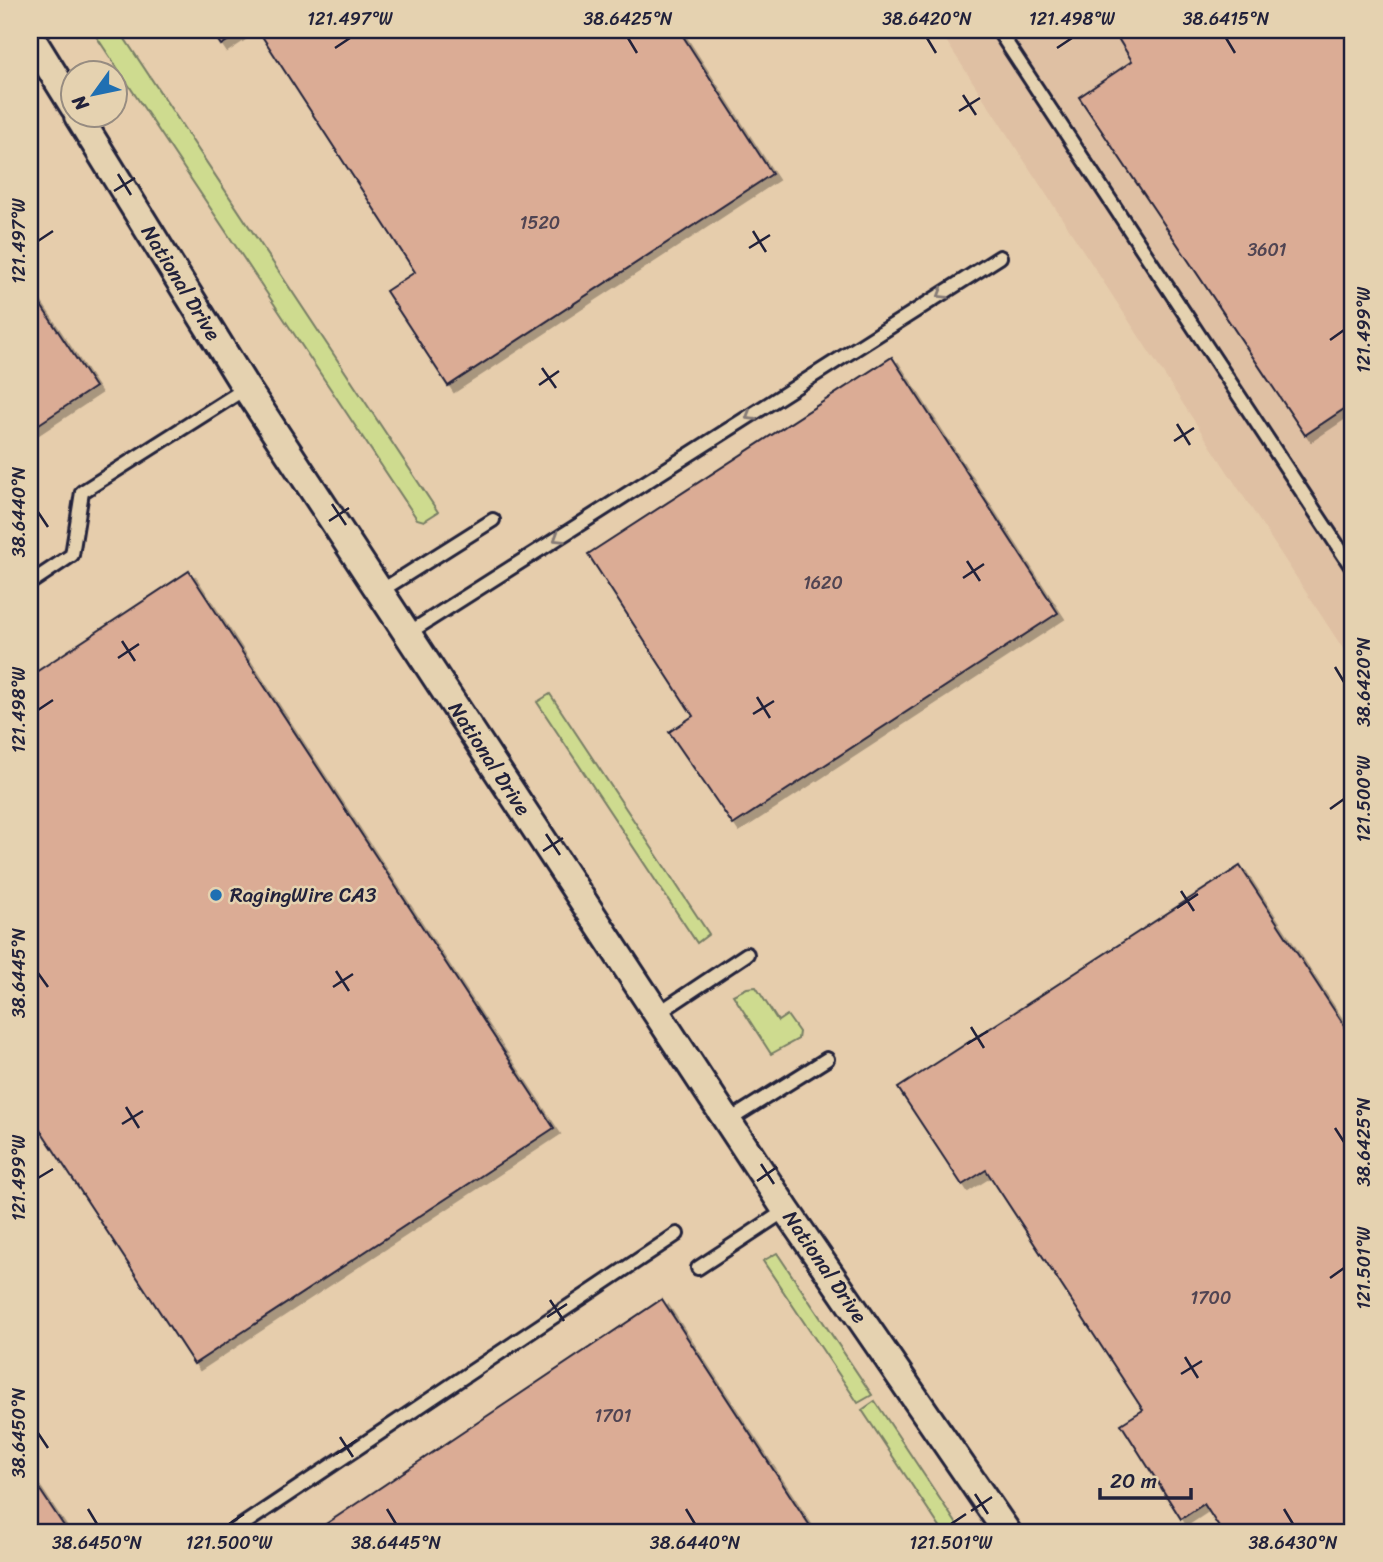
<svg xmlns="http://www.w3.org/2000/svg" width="1383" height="1562" font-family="Sriracha,sans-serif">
	<defs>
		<filter id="shadow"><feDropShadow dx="6" dy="6" stdDeviation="0" flood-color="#0004"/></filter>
	</defs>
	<rect width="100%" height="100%" fill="#e6cdac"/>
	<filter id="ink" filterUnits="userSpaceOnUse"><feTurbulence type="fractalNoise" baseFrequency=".0143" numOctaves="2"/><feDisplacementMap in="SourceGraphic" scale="14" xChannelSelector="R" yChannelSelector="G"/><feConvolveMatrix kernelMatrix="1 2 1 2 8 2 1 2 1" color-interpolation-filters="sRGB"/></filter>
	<g filter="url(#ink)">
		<path fill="#dfc0a3" d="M939 30H1353V664Z"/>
		<g fill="#cedb8f" stroke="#787e65" stroke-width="2">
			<path d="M92 30H119L438 512 424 521 417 519Z"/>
			<path d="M550 694 709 934 697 943 537 702Z"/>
			<path d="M756 987 778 1021 787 1015 799 1032 798 1039 771 1054 733 995 747 988Z"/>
			<path d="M777 1253 872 1395 858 1403 763 1261Z"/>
			<path d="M875 1401 962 1532H943L862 1410Z"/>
		</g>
		<g fill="#dbac95" stroke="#22223b" stroke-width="2" filter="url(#shadow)">
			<path d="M211 30H244L221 45Z"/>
			<path d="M258 30H679L772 174 448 386 386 291 415 272Z"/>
			<path d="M1124 30H1353V403L1305 435 1079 97 1132 61 1116 35Z"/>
			<path d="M30 289 95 387 30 430Z"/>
			<path d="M892 357 1058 613 733 825 669 732 693 716 588 554Z"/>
			<path d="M189 571 554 1128 194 1364 30 1114V676Z"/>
			<path d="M1240 866 1353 1039V1532H1222L1204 1504 1181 1519 1121 1424 1143 1410 986 1170 962 1185 898 1088Z"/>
			<path d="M662 1299 814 1532H314Z"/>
			<path d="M30 1475 68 1532H30Z"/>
		</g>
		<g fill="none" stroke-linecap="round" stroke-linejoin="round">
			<g stroke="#22223b" stroke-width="18">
				<g id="service">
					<path d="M998 30 1353 569"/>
					<path d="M30 583 72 555 82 492 246 388"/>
					<path d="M379 592 493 520"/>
					<path d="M407 634 1000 257"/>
					<path d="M657 1014 747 954"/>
					<path d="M728 1121 827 1059"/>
					<path d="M698 1268 786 1210"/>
					<path d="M232 1532 677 1234"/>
				</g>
			</g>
			<g stroke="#22223b" stroke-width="32">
				<g id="minor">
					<path d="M30 36 74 107"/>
					<path id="s1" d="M78 116 246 388 786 1210 1007 1532"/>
				</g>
			</g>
			<use href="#service" stroke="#e5d2b0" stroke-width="12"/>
			<use href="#minor" stroke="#e5d2b0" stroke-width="26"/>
		</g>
		<defs><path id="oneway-chevron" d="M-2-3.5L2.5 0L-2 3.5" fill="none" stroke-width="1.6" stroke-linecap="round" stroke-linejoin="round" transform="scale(1.75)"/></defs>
		<g stroke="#847a76">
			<use href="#oneway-chevron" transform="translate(942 294) rotate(148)"/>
			<use href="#oneway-chevron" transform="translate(750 416) rotate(148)"/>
			<use href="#oneway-chevron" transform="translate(558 538) rotate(148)"/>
		</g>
	</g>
	<path fill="none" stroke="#22223b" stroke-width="2.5" d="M628 38 637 53M927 38 936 53M1226 38 1235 53M335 48 350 38M1057 48 1072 38M963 95 976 115M959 111 980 98M118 174 131 195M114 191 135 178M753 231 766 252M38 241 53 231M749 248 770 235M1330 340 1344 330M542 368 556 388M539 385 559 371M1177 424 1190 445M1174 441 1194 428M332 504 346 525M38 512 48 527M329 521 349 508M967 561 980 581M963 578 984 564M122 641 135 661M118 658 139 644M1335 667 1344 682M757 697 770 718M38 710 53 700M753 714 774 701M1330 809 1344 799M546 834 560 855M543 851 563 838M1181 891 1194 911M1177 908 1198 894M336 971 349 991M38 973 48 987M333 987 353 974M971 1027 984 1048M967 1044 988 1031M126 1107 139 1128M122 1124 143 1111M1335 1128 1344 1142M761 1164 774 1184M38 1178 53 1169M757 1181 777 1167M1330 1278 1344 1268M550 1300 564 1321M547 1317 567 1304M1185 1357 1198 1378M1181 1374 1202 1361M38 1433 48 1448M340 1437 353 1457M336 1454 357 1440M975 1494 988 1514M88 1509 97 1524M387 1509 396 1524M686 1509 695 1524M1284 1509 1293 1524M971 1511 992 1497M229 1524 244 1514M951 1524 966 1514"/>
	<circle fill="#1f6fb2" stroke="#e5d2b0" stroke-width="2.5" cx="216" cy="895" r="7"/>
	<g text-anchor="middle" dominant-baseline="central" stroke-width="5" stroke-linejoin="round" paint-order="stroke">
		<g font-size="18" fill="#504452">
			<text x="540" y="223">1520</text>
			<text x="1267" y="250">3601</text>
			<text x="823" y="583">1620</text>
			<text x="1211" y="1298">1700</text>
			<text x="613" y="1416">1701</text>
		</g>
		<g font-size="21" fill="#22223b" stroke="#e5d2b0">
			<text stroke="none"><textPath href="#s1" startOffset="196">National Drive</textPath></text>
			<text stroke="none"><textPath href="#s1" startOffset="763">National Drive</textPath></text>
			<text stroke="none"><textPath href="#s1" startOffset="1372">National Drive</textPath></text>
		</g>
		<g font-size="21" fill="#22223b" stroke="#e5d2b0" text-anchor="start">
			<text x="230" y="895">RagingWire CA3</text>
		</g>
	</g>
	<rect width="1383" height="1562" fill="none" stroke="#e5d2b0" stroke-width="77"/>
	<g transform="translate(94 94) rotate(237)"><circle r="33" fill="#e5d2b0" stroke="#978c81" stroke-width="2"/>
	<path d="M0-5L12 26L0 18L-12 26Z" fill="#1f6fb2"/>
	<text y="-10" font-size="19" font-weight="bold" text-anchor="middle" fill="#22223b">N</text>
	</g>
	<path d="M1100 1488v10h91v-10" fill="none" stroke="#22223b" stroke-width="3.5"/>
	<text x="1110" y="1488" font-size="21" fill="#22223b" stroke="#e5d2b0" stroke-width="5" paint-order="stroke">20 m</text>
	<rect x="38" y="38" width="1306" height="1486" fill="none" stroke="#22223b" stroke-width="2.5"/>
	<g font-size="18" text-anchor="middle" fill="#22223b">
		<text x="350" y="25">121.497°W</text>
		<text x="628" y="25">38.6425°N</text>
		<text x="927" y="25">38.6420°N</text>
		<text x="1072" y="25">121.498°W</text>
		<text x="1226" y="25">38.6415°N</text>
		<text transform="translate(19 241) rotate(-90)" y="6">121.497°W</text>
		<text transform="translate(1364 330) rotate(-90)" y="6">121.499°W</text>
		<text transform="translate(19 512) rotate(-90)" y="6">38.6440°N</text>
		<text transform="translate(1364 682) rotate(-90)" y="6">38.6420°N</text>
		<text transform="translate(19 710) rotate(-90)" y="6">121.498°W</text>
		<text transform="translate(1364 799) rotate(-90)" y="6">121.500°W</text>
		<text transform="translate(19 973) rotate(-90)" y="6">38.6445°N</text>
		<text transform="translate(1364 1142) rotate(-90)" y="6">38.6425°N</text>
		<text transform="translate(19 1178) rotate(-90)" y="6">121.499°W</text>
		<text transform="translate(1364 1268) rotate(-90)" y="6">121.501°W</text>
		<text transform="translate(19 1433) rotate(-90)" y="6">38.6450°N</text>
		<text x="97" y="1549">38.6450°N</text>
		<text x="229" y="1549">121.500°W</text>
		<text x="396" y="1549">38.6445°N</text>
		<text x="695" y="1549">38.6440°N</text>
		<text x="951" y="1549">121.501°W</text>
		<text x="1293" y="1549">38.6430°N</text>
	</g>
</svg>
